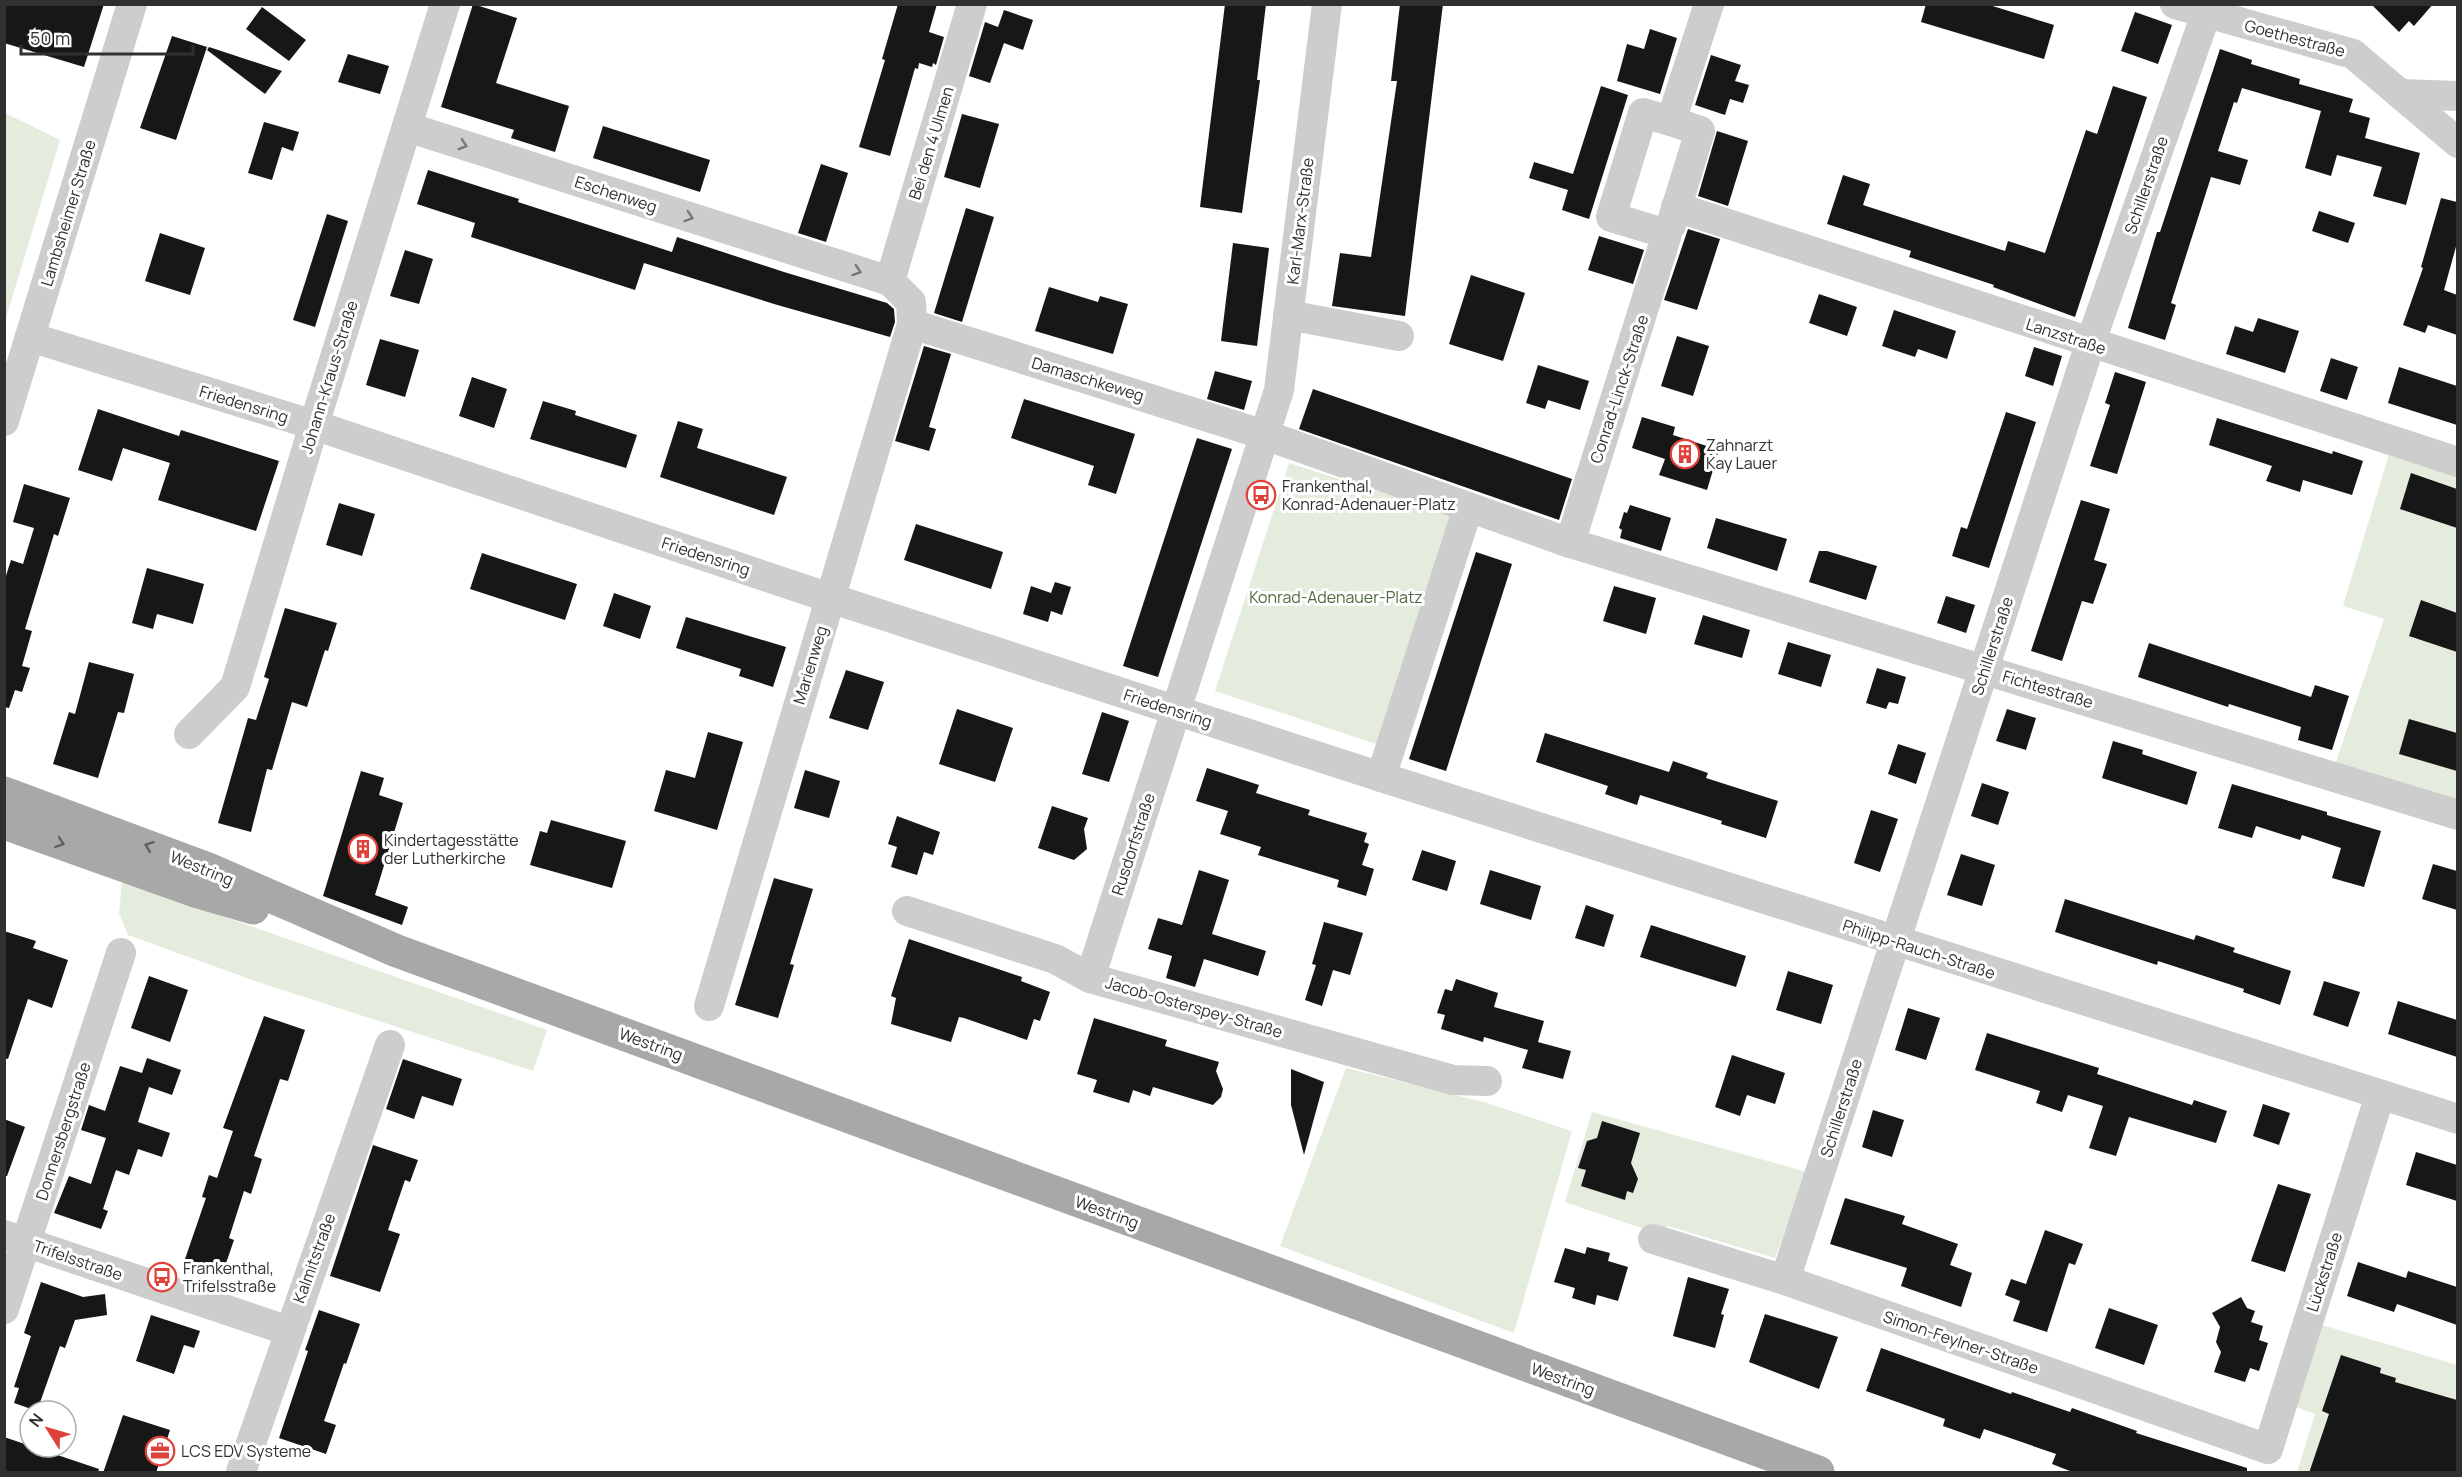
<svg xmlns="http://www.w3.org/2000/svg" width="2462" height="1477" font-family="Manrope,sans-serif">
	<rect width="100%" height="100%" fill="#fff"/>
	<g fill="#e4ecde">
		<path d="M5 113 60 140 5 321Z"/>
		<path d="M2390 451 2457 473V803L2335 765 2384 619 2343 606Z"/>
		<path d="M1289 463 1452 515 1379 745 1215 691Z"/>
		<path d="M122 881 547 1030 533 1071 255 981 128 935 119 913Z"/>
		<path d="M1346 1068 1487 1103 1572 1131 1514 1333 1280 1246Z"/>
		<path d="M1592 1112 1807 1172 1775 1258 1668 1226 1653 1232 1565 1202Z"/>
		<path d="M2322 1325 2457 1365V1472H2297L2315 1414 2296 1407Z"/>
	</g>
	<g fill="#171717">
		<path d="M4 4H104L84 67 4 43Z"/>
		<path d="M473 4 517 18 496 83 569 106 555 152 511 138 514 130 441 107Z"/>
		<path d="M898 4H937L929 32 944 37 936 65 933 63 932 67 919 63 918 69 915 68 890 156 859 147 885 60 882 59Z"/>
		<path d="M1225 4H1266L1257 80H1260L1242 213 1200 207Z"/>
		<path d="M1400 4H1443L1405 316 1332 306 1340 253 1371 257 1397 81H1391Z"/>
		<path d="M1926 4H1986L2054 25 2044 59 1921 22Z"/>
		<path d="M2371 4H2433L2414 26 2409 21 2399 32Z"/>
		<path d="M262 7 306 40 289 61 246 29Z"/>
		<path d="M1004 10 1033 20 1023 50 1004 43 990 83 969 76 985 22 998 27Z"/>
		<path d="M2135 12 2172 25 2158 64 2121 51Z"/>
		<path d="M1650 29 1677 38 1660 94 1617 81 1627 44 1644 49Z"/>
		<path d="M172 36 207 47 176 140 140 128Z"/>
		<path d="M209 47 282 71 265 94 207 50Z"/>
		<path d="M2220 49 2252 60 2251 64 2300 79 2299 84 2353 99 2349 112 2370 118 2365 138 2420 153 2406 205 2373 196 2382 167 2337 155 2331 176 2305 168 2321 111 2242 88 2237 103 2234 102 2218 151 2248 160 2240 185 2211 177 2171 303 2176 305 2165 340 2128 328 2157 232H2160Z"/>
		<path d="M348 54 389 66 380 94 338 82Z"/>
		<path d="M1711 55 1741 65 1735 81 1749 85 1743 103 1730 99 1725 115 1695 105Z"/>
		<path d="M1601 86 1628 95 1589 219 1562 210 1568 190 1529 178 1534 162 1573 174Z"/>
		<path d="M2113 86 2147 97 2075 317 1993 287 1994 285 1909 257 1911 251 1827 224 1843 175 1870 184 1863 205 2005 251 2008 241 2045 253 2086 130 2097 134Z"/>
		<path d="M962 114 999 124 980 188 944 177Z"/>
		<path d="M264 122 299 132 293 151 282 147 272 180 248 173Z"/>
		<path d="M603 126 710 160 700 192 593 158Z"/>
		<path d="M1717 131 1748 141 1728 206 1698 196Z"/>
		<path d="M821 164 848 173 826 242 798 233Z"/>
		<path d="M428 170 519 199 518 202 672 252 677 237 784 272 887 303 894 309 895 322 890 337 774 304 644 263 635 290 471 237 475 223 417 204Z"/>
		<path d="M2441 198 2457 202V243L2444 290 2457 295V335L2428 325 2425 333 2403 325 2423 268 2421 267Z"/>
		<path d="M966 208 994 217 962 322 934 313Z"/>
		<path d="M2319 211 2355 223 2348 243 2312 231Z"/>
		<path d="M327 214 348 221 315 327 293 320Z"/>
		<path d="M1688 229 1720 239 1697 310 1664 300Z"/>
		<path d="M160 233 205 248 190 295 145 281Z"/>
		<path d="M1599 236 1644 250 1633 284 1588 270Z"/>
		<path d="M1233 243 1269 248 1257 346 1221 341Z"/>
		<path d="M405 250 433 259 419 304 390 296Z"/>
		<path d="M1471 275 1525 293 1503 361 1449 344Z"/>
		<path d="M1049 287 1098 302 1100 296 1128 304 1113 354 1035 331Z"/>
		<path d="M1819 294 1857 307 1847 336 1809 323Z"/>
		<path d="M1894 310 1956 331 1947 359 1918 349 1915 357 1882 346Z"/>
		<path d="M2258 318 2299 331 2285 373 2226 354 2235 326 2253 332Z"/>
		<path d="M1677 336 1709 346 1693 396 1661 386Z"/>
		<path d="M380 339 419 350 405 397 366 385Z"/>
		<path d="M924 346 951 354 929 427 936 429 929 451 895 441Z"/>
		<path d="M2034 347 2062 356 2053 386 2025 376Z"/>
		<path d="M2331 358 2358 367 2347 400 2320 391Z"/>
		<path d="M1538 365 1589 381 1580 410 1548 400 1545 409 1526 403Z"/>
		<path d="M2399 367 2457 386V425L2388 403Z"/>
		<path d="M1215 371 1252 381 1244 410 1207 399Z"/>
		<path d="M2115 372 2146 382 2117 474 2090 466 2110 405 2105 403Z"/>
		<path d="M472 377 507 389 494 428 459 416Z"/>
		<path d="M1313 389 1572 479 1559 520 1299 429Z"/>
		<path d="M1024 399 1135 434 1116 494 1088 485 1094 466 1011 438Z"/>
		<path d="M543 401 576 411 575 415 637 435 626 468 530 439Z"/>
		<path d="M98 409 179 436 181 430 279 461 256 531 158 500 170 463 123 448 112 481 78 470Z"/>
		<path d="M2006 412 2036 422 1989 568 1952 556 1961 527 1967 529Z"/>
		<path d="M1642 417 1675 427 1673 435 1719 450 1707 490 1659 475 1665 459 1632 448Z"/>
		<path d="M2217 418 2332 454 2333 451 2363 461 2352 495 2303 480 2300 492 2266 481 2272 466 2209 445Z"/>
		<path d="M678 421 703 429 697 448 787 477 774 515 660 477Z"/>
		<path d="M1197 438 1232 449 1158 677 1123 666Z"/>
		<path d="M2411 473 2457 489V528L2400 509Z"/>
		<path d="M24 484 70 498 58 536 54 534 25 629 32 631 22 666 30 668 22 692 15 690 9 708 4 707V582L11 560 23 564 34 528 13 522Z"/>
		<path d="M2081 500 2110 509 2094 560 2107 564 2093 604 2082 601 2062 661 2031 651Z"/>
		<path d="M339 503 375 514 362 556 326 545Z"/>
		<path d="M1630 505 1671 518 1661 551 1620 538 1622 530 1619 528 1624 512 1627 513Z"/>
		<path d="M1716 518 1787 539 1777 571 1707 548Z"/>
		<path d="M916 524 1003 552 991 589 904 560Z"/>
		<path d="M1819 551H1827L1877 566 1866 600 1809 582Z"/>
		<path d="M1476 552 1512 564 1446 771 1409 759Z"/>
		<path d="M482 553 577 584 565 620 470 589Z"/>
		<path d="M147 568 204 584 193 624 157 614 153 629 132 623Z"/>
		<path d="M1055 582 1071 587 1062 615 1051 611 1048 622 1023 614 1031 586 1051 593Z"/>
		<path d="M1614 586 1656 598 1646 634 1603 621Z"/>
		<path d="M614 593 651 606 640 639 603 626Z"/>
		<path d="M1946 596 1975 605 1966 633 1937 623Z"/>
		<path d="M2421 600 2457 613V652L2409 636Z"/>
		<path d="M285 608 337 623 328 651 325 650 307 707 292 702 272 770 267 769 251 832 218 823 248 718 256 720 269 679 264 677Z"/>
		<path d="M1703 615 1750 630 1742 658 1694 644Z"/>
		<path d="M686 617 786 647 773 687 739 676 741 669 676 648Z"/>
		<path d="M1788 642 1831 655 1821 687 1778 674Z"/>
		<path d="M2149 643 2311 697 2315 685 2349 696 2332 750 2298 740 2301 727 2229 704 2228 707 2138 677Z"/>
		<path d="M89 662 134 674 124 713 118 712 98 778 53 764 69 712 75 714Z"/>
		<path d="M1877 668 1906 677 1898 704 1889 702 1886 709 1866 703Z"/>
		<path d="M846 670 884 682 868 730 829 718Z"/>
		<path d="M957 709 1013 728 995 782 939 764Z"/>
		<path d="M2007 709 2036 718 2026 750 1996 741Z"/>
		<path d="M1102 712 1129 721 1109 782 1082 774Z"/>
		<path d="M2409 719 2457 733V771L2399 754Z"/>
		<path d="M708 732 743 742 717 830 654 811 666 770 695 778Z"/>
		<path d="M1545 733 1669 772 1673 761 1708 773 1706 778 1778 801 1766 838 1721 824 1722 821 1640 795 1637 805 1605 794 1608 786 1536 762Z"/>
		<path d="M2113 741 2143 750 2142 754 2197 772 2187 805 2102 778Z"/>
		<path d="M1898 744 1926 753 1916 784 1888 774Z"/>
		<path d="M1207 768 1259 785 1256 793 1310 810 1308 815 1367 833 1364 842 1369 844 1362 865 1374 869 1366 896 1337 887 1339 880 1258 855 1261 847 1220 834 1228 811 1196 801Z"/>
		<path d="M805 770 840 781 829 818 794 808Z"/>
		<path d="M361 771 384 778 379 795 403 803 375 895 408 907 402 925 323 896Z"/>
		<path d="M1982 783 2009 792 1998 825 1971 816Z"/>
		<path d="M2232 784 2327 812V815L2381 831 2364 887 2332 878 2341 848 2302 835 2300 840 2256 826 2252 838 2218 828Z"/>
		<path d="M1052 806 1088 818 1084 829 1087 849 1074 860 1038 848Z"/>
		<path d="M1871 810 1898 819 1880 872 1854 863Z"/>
		<path d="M897 816 940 832 933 855 924 852 917 875 891 867 897 847 888 844Z"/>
		<path d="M551 820 626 841 612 888 530 865 540 831 547 833Z"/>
		<path d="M1422 850 1456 861 1447 891 1412 880Z"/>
		<path d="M1961 854 1995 865 1982 906 1947 895Z"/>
		<path d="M2433 864 2457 871V910L2422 899Z"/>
		<path d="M1199 870 1229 880 1212 934 1266 951 1258 976 1204 959 1195 987 1166 978 1172 956 1148 949 1158 918 1182 925Z"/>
		<path d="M1490 870 1541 886 1531 920 1480 904Z"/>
		<path d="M774 878 813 889 790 964 794 965 778 1018 735 1005Z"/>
		<path d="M2065 899 2194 940 2196 935 2235 948 2233 952 2291 971 2280 1005 2243 992 2244 989 2158 961 2157 965 2055 932Z"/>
		<path d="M1586 905 1614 915 1604 947 1575 938Z"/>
		<path d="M1324 922 1363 933 1350 975 1333 970 1322 1006 1305 1000 1316 965 1312 964Z"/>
		<path d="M1651 925 1746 956 1736 987 1640 957Z"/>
		<path d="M4 931 36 941 33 948 68 960 52 1008 28 999 8 1059 4 1058Z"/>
		<path d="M909 939 1022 977 1021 981 1050 992 1040 1021 1034 1019 1027 1040 964 1018 959 1017 951 1042 891 1024 896 998 891 996Z"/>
		<path d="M1788 971 1833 985 1821 1024 1776 1010Z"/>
		<path d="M149 976 188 990 170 1042 131 1028Z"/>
		<path d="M1456 979 1498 993 1494 1007 1544 1021 1538 1042 1571 1051 1563 1079 1522 1068 1528 1050 1484 1037 1483 1042 1441 1029 1445 1015 1437 1013 1445 989 1452 991Z"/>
		<path d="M2324 981 2360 992 2348 1027 2313 1015Z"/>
		<path d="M2398 1001 2457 1020V1057L2388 1034Z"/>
		<path d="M1908 1008 1940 1018 1926 1060 1895 1050Z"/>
		<path d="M264 1016 305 1030 288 1081 280 1079 254 1156 262 1159 251 1194 244 1191 229 1238 234 1240 223 1272 185 1259 206 1198 202 1197 209 1175 217 1178 233 1131 223 1128Z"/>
		<path d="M1094 1018 1167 1040 1165 1046 1219 1062 1216 1071 1223 1089 1221 1097 1213 1105 1153 1087 1150 1096 1133 1090 1129 1103 1093 1092 1097 1080 1077 1074Z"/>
		<path d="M1987 1033 2099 1068 2097 1074 2192 1105 2194 1100 2227 1111 2216 1143 2129 1117 2116 1156 2089 1148 2103 1106 2068 1095 2062 1112 2036 1103 2040 1091 1975 1070Z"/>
		<path d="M1732 1055 1785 1073 1775 1104 1747 1095 1740 1116 1715 1107Z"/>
		<path d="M147 1058 181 1070 172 1095 149 1087 138 1122 170 1133 162 1157 138 1149 129 1175 116 1170 103 1209 108 1211 101 1229 54 1213 69 1176 91 1184 106 1138 81 1130 89 1105 105 1111 120 1066 142 1073Z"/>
		<path d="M403 1059 462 1079 453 1106 422 1096 414 1119 386 1109Z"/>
		<path d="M1291 1069 1324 1082 1304 1155 1291 1105Z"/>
		<path d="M2263 1104 2290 1113 2279 1145 2253 1136Z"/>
		<path d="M1873 1110 1904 1120 1892 1157 1862 1147Z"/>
		<path d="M4 1119 25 1127 7 1176H4Z"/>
		<path d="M1602 1121 1640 1133 1631 1163 1638 1179 1633 1193 1627 1191 1625 1200 1581 1186 1586 1170 1578 1168 1587 1141 1597 1138Z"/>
		<path d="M373 1145 418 1160 410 1182 405 1180 388 1230 400 1234 380 1292 330 1276Z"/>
		<path d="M2416 1152 2457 1165V1201L2406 1185Z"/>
		<path d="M2278 1184 2311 1194 2285 1272 2251 1261Z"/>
		<path d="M1845 1198 1905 1216 1902 1224 1958 1244 1950 1265 1972 1273 1961 1307 1901 1286 1907 1268 1830 1244Z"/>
		<path d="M2045 1230 2083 1244 2075 1265 2069 1263 2047 1332 2013 1321 2020 1301 2005 1295 2011 1279 2026 1284Z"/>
		<path d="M1587 1247 1610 1253 1608 1261 1628 1267 1618 1301 1597 1295 1595 1305 1572 1298 1575 1288 1554 1282 1565 1248 1585 1254Z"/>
		<path d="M2358 1262 2406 1278 2408 1271 2457 1287V1325L2397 1304 2394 1312 2347 1296Z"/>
		<path d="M1688 1277 1729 1289 1721 1314 1724 1315 1715 1348 1673 1336Z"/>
		<path d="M41 1282 83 1297 105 1294 107 1315 75 1320 65 1348 60 1346 37 1411 14 1403 19 1388 14 1387 31 1336 24 1333Z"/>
		<path d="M2241 1297 2247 1308 2255 1311 2251 1322 2263 1326 2259 1340 2268 1343 2259 1371 2250 1368 2245 1382 2214 1372 2221 1352 2216 1342 2220 1327 2212 1313Z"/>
		<path d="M2109 1308 2158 1325 2144 1365 2095 1348Z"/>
		<path d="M319 1310 360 1324 346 1364 344 1363 324 1421 336 1425 326 1454 279 1438 308 1351 305 1350Z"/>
		<path d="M1765 1314 1838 1337 1819 1389 1749 1362Z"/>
		<path d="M151 1315 200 1331 194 1348 184 1345 174 1374 136 1361Z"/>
		<path d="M1881 1348 2011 1394 2012 1392 2070 1412 2072 1408 2137 1431 2136 1433 2247 1468V1473H2075L2052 1464 2056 1454 1984 1429 1980 1439 1943 1426 1945 1419 1866 1391Z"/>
		<path d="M2341 1355 2381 1368 2380 1373 2396 1378 2395 1382 2457 1400V1473H2309L2329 1414 2322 1411Z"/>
		<path d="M123 1415 170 1430 156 1473H103Z"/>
		<path d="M4 1437 99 1469 98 1473H4Z"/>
	</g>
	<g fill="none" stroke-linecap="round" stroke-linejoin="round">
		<g stroke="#cdcdcd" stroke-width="30">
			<path d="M2175 4 2353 54 2458 143"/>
			<path d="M2401 94 2458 96"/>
			<path d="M407 127 890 281 911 302 912 324 709 1006"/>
			<path d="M1676 207 2458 462"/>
			<path d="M1671 225 1700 131 1671 121"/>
			<path d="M890 281 972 4"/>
			<path d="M1288 315 1399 336"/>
			<path d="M912 324 1265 435 1570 543 2458 815"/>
			<path d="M30 337 314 425 830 598 1381 777 2458 1119"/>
			<path d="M4 421 132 4"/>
			<path d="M1570 543 1667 234 1611 217 1643 113 1671 121 1709 4"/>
			<path d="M189 734 235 687 314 425 445 4"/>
			<path d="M1381 777 1468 508"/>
			<path d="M907 911 1055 959 1090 978 1453 1080 1487 1081"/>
			<path d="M1090 978 1279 390 1327 4"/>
			<path d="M4 1235 289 1331"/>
			<path d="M1653 1239 1785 1280 2268 1449 2380 1095"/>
			<path d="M1785 1280 2090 344 2206 14"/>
			<path d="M4 1309 121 953"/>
			<path d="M241 1472 390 1045"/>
		</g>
		<g stroke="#a8a8a8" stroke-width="33">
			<path d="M4 793 208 869 397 951 1818 1472"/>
			<path d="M4 823 198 892 253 908"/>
		</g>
	</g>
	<defs><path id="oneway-chevron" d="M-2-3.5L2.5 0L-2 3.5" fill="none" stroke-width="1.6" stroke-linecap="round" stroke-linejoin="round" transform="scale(1.5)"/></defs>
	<g stroke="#777">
		<use href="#oneway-chevron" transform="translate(463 145) rotate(18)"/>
		<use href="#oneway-chevron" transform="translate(689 217) rotate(18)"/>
		<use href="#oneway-chevron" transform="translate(857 271) rotate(18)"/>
	</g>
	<g stroke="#606060">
		<use href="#oneway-chevron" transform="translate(60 843) rotate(19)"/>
		<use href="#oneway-chevron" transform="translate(149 846) rotate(-159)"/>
	</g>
	<defs>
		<g id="building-ring" transform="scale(1.5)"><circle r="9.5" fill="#fff" stroke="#e04139" stroke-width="1.5"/><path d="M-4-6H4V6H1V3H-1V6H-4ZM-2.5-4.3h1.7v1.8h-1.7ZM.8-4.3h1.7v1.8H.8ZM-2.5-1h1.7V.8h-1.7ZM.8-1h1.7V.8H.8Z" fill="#e04139"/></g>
		<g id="bus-ring" transform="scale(1.5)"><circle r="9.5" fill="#fff" stroke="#e04139" stroke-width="1.5"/><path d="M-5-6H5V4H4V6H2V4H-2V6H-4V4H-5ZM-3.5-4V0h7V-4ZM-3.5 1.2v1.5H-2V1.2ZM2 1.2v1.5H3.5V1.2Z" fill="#e04139"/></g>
		<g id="office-ring" transform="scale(1.5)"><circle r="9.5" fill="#fff" stroke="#e04139" stroke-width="1.5"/><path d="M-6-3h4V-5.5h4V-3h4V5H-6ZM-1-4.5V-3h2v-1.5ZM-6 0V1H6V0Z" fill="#e04139"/></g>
	</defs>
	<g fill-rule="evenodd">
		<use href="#building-ring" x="1685" y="454"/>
		<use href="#bus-ring" x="1261" y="495"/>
		<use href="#building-ring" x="363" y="849"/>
		<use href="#bus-ring" x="162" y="1277"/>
		<use href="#office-ring" x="160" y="1451"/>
	</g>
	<g text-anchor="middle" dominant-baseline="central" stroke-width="6" stroke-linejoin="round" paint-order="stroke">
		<g font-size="16" fill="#303030" stroke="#fff">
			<text transform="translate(2295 38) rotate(15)">Goethestraße</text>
			<text transform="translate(931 143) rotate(-73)">Bei den 4 Ulmen</text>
			<text transform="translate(2146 185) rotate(-71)">Schillerstraße</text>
			<text transform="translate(616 194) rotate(18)">Eschenweg</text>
			<text transform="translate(68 213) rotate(-73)">Lambsheimer Straße</text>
			<text transform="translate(1300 221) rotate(-83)">Karl-Marx-Straße</text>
			<text transform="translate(2066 336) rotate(18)">Lanzstraße</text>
			<text transform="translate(329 377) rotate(-73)">Johann-Kraus-Straße</text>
			<text transform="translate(1088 379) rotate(17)">Damaschkeweg</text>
			<text transform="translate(1619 389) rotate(-72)">Conrad-Linck-Straße</text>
			<text transform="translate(244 404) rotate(17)">Friedensring</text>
			<text transform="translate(706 556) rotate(18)">Friedensring</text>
			<text transform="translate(1992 646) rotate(-72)">Schillerstraße</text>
			<text transform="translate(810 665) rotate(-73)">Marienweg</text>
			<text transform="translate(2048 689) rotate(17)">Fichtestraße</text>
			<text transform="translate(1168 708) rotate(18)">Friedensring</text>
			<text transform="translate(1133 844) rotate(-72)">Rusdorfstraße</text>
			<text transform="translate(202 868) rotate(22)">Westring</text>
			<text transform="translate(1919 949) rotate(18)">Philipp-Rauch-Straße</text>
			<text transform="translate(1194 1007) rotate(16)">Jacob-Osterspey-Straße</text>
			<text transform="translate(651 1044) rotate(20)">Westring</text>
			<text transform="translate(1841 1108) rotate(-72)">Schillerstraße</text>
			<text transform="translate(63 1131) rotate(-72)">Donnersbergstraße</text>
			<text transform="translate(1107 1212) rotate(20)">Westring</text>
			<text transform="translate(314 1258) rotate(-70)">Kalmitstraße</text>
			<text transform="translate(78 1260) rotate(19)">Trifelsstraße</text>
			<text transform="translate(2324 1272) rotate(-72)">Lückstraße</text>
			<text transform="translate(1961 1342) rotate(19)">Simon-Feylner-Straße</text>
			<text transform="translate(1563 1379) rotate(20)">Westring</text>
		</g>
		<g font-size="16" fill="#303030" stroke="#fff" text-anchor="start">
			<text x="1706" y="445">Zahnarzt<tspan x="1706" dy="18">Kay Lauer</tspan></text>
			<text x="1282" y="486">Frankenthal,<tspan x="1282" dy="18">Konrad-Adenauer-Platz</tspan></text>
			<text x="384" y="840">Kindertagesstätte<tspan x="384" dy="18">der Lutherkirche</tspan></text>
			<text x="183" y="1268">Frankenthal,<tspan x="183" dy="18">Trifelsstraße</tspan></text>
			<text x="181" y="1451">LCS EDV Systeme</text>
		</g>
		<g font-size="16" fill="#4d6a3e" stroke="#fff">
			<text x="1336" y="597">Konrad-Adenauer-Platz</text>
		</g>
	</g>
	<rect width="2462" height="1477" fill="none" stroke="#303030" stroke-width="12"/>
	<g transform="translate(48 1429) rotate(307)"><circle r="28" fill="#ffffff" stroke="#acacac" stroke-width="1.5"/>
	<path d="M0-4.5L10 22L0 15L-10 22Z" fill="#e04139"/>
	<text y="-9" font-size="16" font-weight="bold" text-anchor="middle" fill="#303030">N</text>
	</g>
	<path d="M21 45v9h172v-9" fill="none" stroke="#303030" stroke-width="3"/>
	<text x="30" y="45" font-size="18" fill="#303030" stroke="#ffffff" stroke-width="4.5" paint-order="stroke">50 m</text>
</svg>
